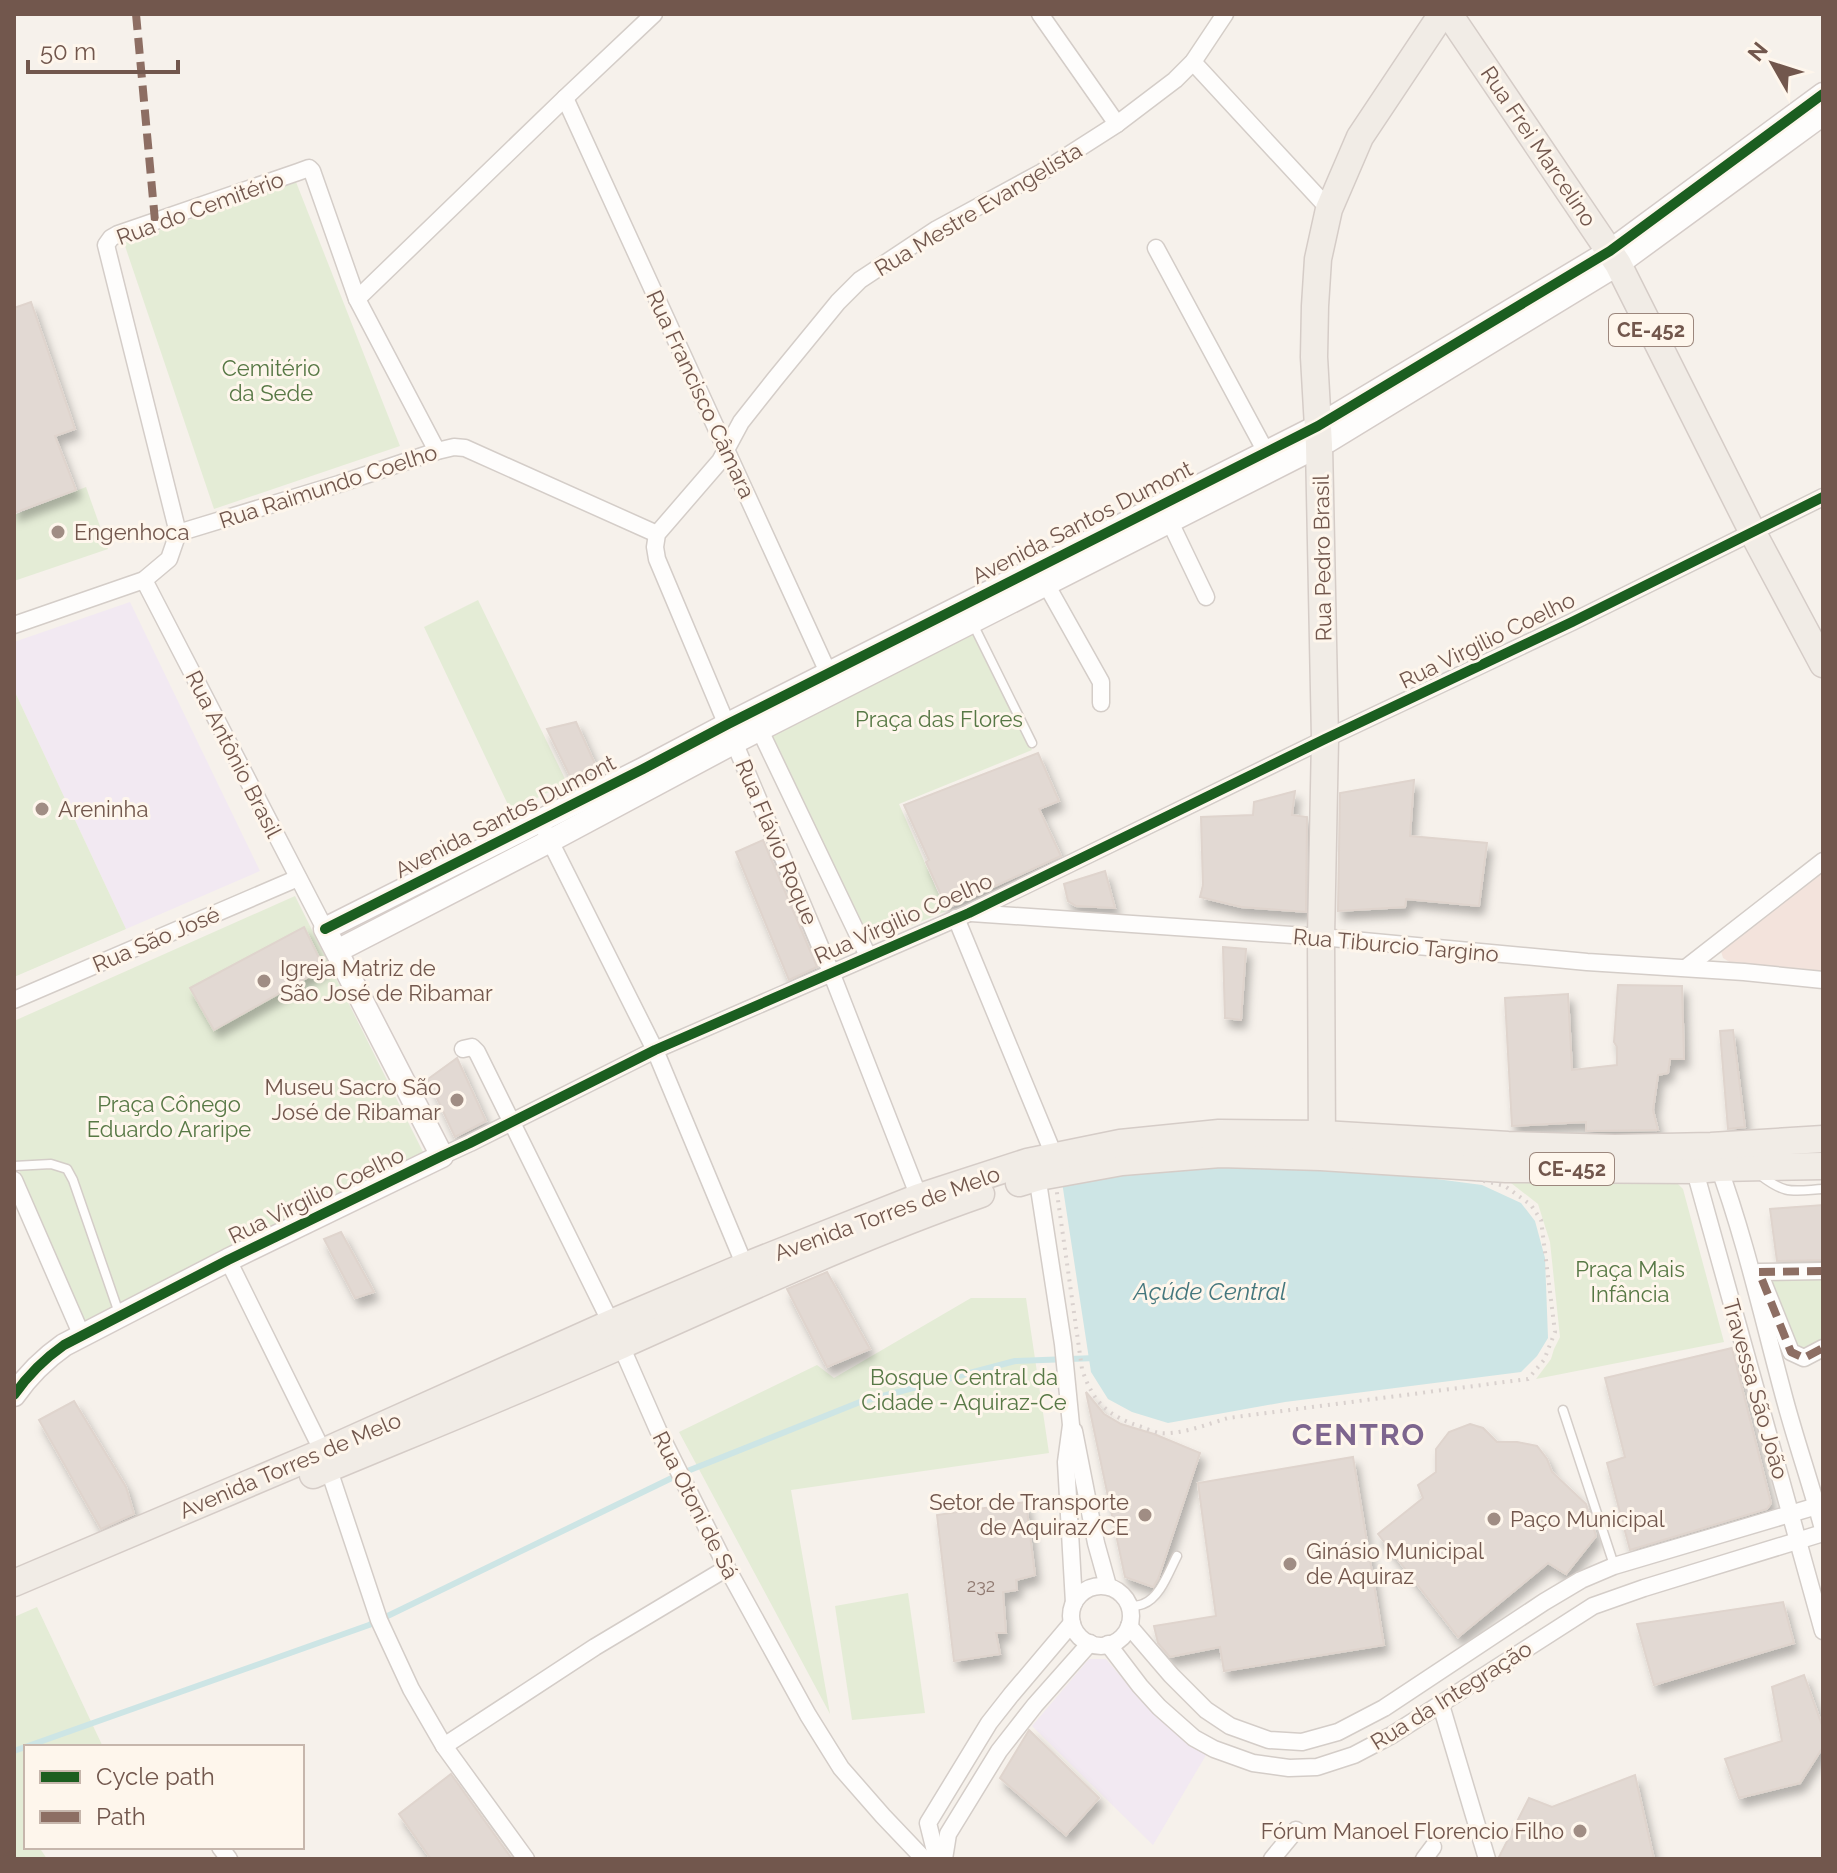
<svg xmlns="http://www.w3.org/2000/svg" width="1837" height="1873" font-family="Raleway,sans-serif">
	<defs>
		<filter id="shadow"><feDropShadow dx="4.5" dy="8" stdDeviation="4" flood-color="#0004"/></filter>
	</defs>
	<rect width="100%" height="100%" fill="#f6f1eb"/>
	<path fill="#f3e3dc" d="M1823 869V974L1733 964 1723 958 1721 951Z"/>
	<g fill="#f2e9f2">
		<path d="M130 602 260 871 126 929 14 690V642Z"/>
		<path d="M1089 1659H1106L1143 1703 1206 1755 1153 1845 1032 1726Z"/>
	</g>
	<g fill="#e4ecd6">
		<path d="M296 182 400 446 214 509 124 243Z"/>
		<path d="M86 487 108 549 14 581V515Z"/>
		<path d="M478 600 567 783 511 811 424 627Z"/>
		<path d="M973 632 1032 750 899 804 946 911 866 945 766 732Z"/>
		<path d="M14 690 126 929 14 977Z"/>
		<path d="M295 896 423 1152 227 1256 83 1326 14 1158V1021Z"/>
		<path d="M1673 1179 1683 1189 1724 1342 1536 1379 1551 1359 1554 1349 1560 1337 1550 1242 1538 1204 1511 1183Z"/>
		<path d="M1763 1275H1823V1343L1804 1353 1795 1350Z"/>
		<path d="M971 1298H1026L1049 1453 791 1490 830 1714 679 1432 817 1365 834 1378Z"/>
		<path d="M908 1593 925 1713 852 1720 835 1606Z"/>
		<path d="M37 1607 103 1747H26V1847H39L47 1859H14V1617Z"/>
	</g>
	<path fill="#cde5e5" d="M1218 1166 1353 1168 1482 1185 1521 1203 1535 1221 1545 1258 1548 1338 1537 1356 1521 1372 1285 1402 1168 1423 1132 1412 1108 1399 1091 1372 1062 1182Z"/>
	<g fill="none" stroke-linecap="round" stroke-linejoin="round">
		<path stroke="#cde5e5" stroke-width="6" d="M14 1751 369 1625 680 1474 860 1402 1015 1361 1096 1358"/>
	</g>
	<g fill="#e2d9d3" stroke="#dfd4cd" stroke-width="2" filter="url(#shadow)">
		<path d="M31 302 75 429 55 436 76 490 14 513V308Z"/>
		<path d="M576 722 596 766 571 778 547 729Z"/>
		<path d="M1038 753 1059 801 1039 809 1061 856 947 908 926 862 929 860 904 805Z"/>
		<path d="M1414 780 1410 836 1487 843 1479 906 1406 899 1405 907 1338 911 1340 793Z"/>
		<path d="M1295 791 1292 815 1307 817 1306 912 1241 907 1200 897 1203 885 1201 817 1253 815 1254 802Z"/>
		<path d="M763 840 817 967 789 980 736 852Z"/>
		<path d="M1105 871 1115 908 1076 906 1068 901 1064 884Z"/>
		<path d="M304 927 324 968 214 1030 190 988Z"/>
		<path d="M1223 947 1246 949 1241 1020 1225 1018Z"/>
		<path d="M1618 985 1682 986 1684 1059H1670L1668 1073 1658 1075 1653 1110 1658 1130 1586 1131V1122L1512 1126 1505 998 1568 994 1572 1070 1617 1065V1047L1614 1042Z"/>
		<path d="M1733 1030 1745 1127 1728 1129 1720 1031Z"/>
		<path d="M457 1058 486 1121 455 1137 428 1079Z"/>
		<path d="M1823 1205V1260L1777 1261 1770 1209Z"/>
		<path d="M341 1232 374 1292 355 1298 324 1239Z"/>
		<path d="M827 1272 870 1349 827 1367 787 1289Z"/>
		<path d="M1732 1348 1771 1503 1767 1509 1630 1550 1607 1463 1625 1457 1605 1378Z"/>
		<path d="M1086 1392 1104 1414 1121 1424 1154 1434 1200 1453 1158 1579 1153 1587 1125 1577Z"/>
		<path d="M74 1401 126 1487 134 1514 101 1529 39 1420Z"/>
		<path d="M1470 1424 1483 1428 1497 1442H1517L1537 1446 1547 1459 1552 1472 1586 1504 1596 1536 1566 1574 1548 1563 1458 1637 1378 1534 1423 1498 1418 1485 1436 1472V1449L1449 1432Z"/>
		<path d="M1353 1457 1384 1645 1224 1671 1220 1647 1170 1657 1158 1643 1154 1626 1216 1616 1198 1483Z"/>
		<path d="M1026 1502 1035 1575 1016 1580 1017 1590 1003 1592 1006 1633H996L1000 1654 954 1661 937 1515Z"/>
		<path d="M1783 1602 1794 1643 1654 1685 1637 1624Z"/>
		<path d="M1804 1675 1823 1728V1747L1800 1783 1739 1798 1725 1759 1782 1741 1772 1687Z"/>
		<path d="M1029 1730 1099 1798 1066 1835 1000 1778Z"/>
		<path d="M451 1774 512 1859H431L399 1814Z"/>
		<path d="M1635 1775 1654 1859H1498L1529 1798 1552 1807Z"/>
	</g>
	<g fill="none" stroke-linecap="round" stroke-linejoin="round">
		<g stroke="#d4cdc8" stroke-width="11">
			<g id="lane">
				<path d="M972 622 1032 743"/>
				<path d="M14 1166 51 1164 67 1169 73 1180 119 1313"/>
				<path d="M1760 1175C1786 1195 1792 1191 1823 1189"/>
				<path d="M1563 1410 1614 1565"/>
				<path d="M1129 1606C1134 1606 1138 1606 1143 1604 1160 1598 1169 1571 1177 1556"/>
			</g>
		</g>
		<g stroke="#d4cdc8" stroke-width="19">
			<g id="street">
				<path d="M1040 14 1117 124"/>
				<path d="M1193 62 1329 209"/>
				<path d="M565 98 832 681"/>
				<path d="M1156 248 1266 452"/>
				<path d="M357 299 565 98 654 14"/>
				<path d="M1170 522 1206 597"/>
				<path d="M178 533 106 245 111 238 118 234 298 172 309 168 312 171 357 299 437 451"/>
				<path d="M144 580 325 929"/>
				<path d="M1046 584 1101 682V703"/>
				<path d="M14 625 144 580 169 559 178 533 339 484 437 451 454 447 465 448 657 534"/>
				<path d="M755 720 868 956"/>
				<path d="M546 833 655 1050 745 1266"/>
				<path d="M971 913 1321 937 1587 962 1744 972 1823 980"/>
				<path d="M956 918 1051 1148C1052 1163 1041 1168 1038 1182L1063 1344 1071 1425 1066 1462 1074 1603"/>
				<path d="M1687 967 1823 861"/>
				<path d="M14 1000 298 878"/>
				<path d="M463 1049 472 1047 477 1052 611 1323 658 1430 727 1568 808 1715 841 1768 883 1816 924 1859"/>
				<path d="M442 1156 470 1143 655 1050 969 913 1325 739 1572 622 1823 497"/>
				<path d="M1717 1162C1745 1238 1762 1315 1783 1393 1795 1439 1811 1484 1823 1529"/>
				<path d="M1693 1164 1823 1631"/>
				<path d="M14 1180 82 1336"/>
				<path d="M919 1197 831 972 657 559 655 547 657 534 720 461 741 422 775 379 838 302 860 280 937 229 1042 172 1117 124 1175 80 1193 62 1225 14"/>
				<path d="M228 1260 323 1452 379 1620 411 1689 444 1746 526 1859"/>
				<path d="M1823 1271 1759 1272 1791 1352 1804 1358 1823 1348"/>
				<path d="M1074 1431 1096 1543 1108 1586"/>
				<circle cx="1101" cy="1616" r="30"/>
				<path d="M1129 1626 1171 1675 1206 1710 1230 1726 1269 1740 1302 1742 1338 1732 1384 1708 1544 1602 1581 1580 1614 1566 1817 1506"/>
				<path d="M1108 1644 1140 1686 1159 1707 1194 1738 1214 1749 1253 1763 1289 1768 1317 1767 1354 1755 1392 1735 1593 1606 1644 1588 1823 1533"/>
				<path d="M1441 1705 1487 1859"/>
				<path d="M444 1746 595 1647 727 1568"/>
				<path d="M220 1847 229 1859"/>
				<path d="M937 1859 928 1823 989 1723 1011 1695 1072 1623"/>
				<path d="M944 1859 948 1834 999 1751 1035 1705 1090 1643"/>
				<path d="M1272 1859 1296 1830"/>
				<path d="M1424 1859 1433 1847"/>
			</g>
		</g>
		<g stroke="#d5ccc8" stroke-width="25">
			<g id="secondary">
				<path d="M337 951 550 841 735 742 1328 441 1618 264 1823 114"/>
				<path d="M14 1395C28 1375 44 1359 64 1345L228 1260 442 1156 325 929 643 769 728 724 1318 426 1610 251 1823 94"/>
			</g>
		</g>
		<g stroke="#d5ccc7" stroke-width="29">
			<g id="primary">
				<path d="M1449 14 1618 264 1753 533 1823 664"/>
				<path d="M1322 1149 1321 937 1325 739 1319 445 1314 357 1315 306 1318 259 1329 209 1360 137 1442 14"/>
				<path d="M1019 1183 1039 1177 1122 1162 1220 1154 1321 1157 1506 1169 1694 1170 1719 1168 1823 1166"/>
				<path d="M313 1475C416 1432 520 1390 622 1345 741 1292 858 1237 981 1194"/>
				<path d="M14 1583 323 1452 611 1323 745 1266 919 1197 1027 1162 1120 1143 1219 1133 1323 1134 1508 1145 1615 1148 1711 1146 1823 1139"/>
			</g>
		</g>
		<path stroke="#d9d1ce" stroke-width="4" stroke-dasharray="2 6" stroke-linecap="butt" d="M1365 1162 1468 1177 1505 1186 1531 1205 1541 1220 1555 1332 1544 1360 1528 1379 1228 1418C1208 1424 1181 1435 1160 1433 1154 1432 1147 1429 1142 1427 1108 1416 1093 1403 1082 1369L1055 1179 1185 1164Z"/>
		<use href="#lane" stroke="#fefdfc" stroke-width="8"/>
		<use href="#street" stroke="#fefdfc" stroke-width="16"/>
		<use href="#secondary" stroke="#fefdfc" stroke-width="22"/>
		<use href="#primary" stroke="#f1ece6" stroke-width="26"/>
		<g stroke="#8d6e63" stroke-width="8" stroke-dasharray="16 8" stroke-linecap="butt">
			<path d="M136 14 155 221"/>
			<path d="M1823 1271 1759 1272 1791 1352 1804 1358 1823 1348"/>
		</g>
		<g stroke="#fef6ec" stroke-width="15">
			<g id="cycleway">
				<path d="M325 929 643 769 728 724 1318 426 1610 251 1823 94"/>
				<path d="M14 1395C28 1375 44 1359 64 1345L228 1260 442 1156 470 1143 655 1050 969 913 1325 739 1572 622 1823 497"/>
			</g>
		</g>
		<use href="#cycleway" stroke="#1b5e20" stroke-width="10"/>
	</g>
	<g fill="#a08d84" stroke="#fef6ec" stroke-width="3">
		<circle cx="58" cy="532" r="8"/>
		<circle cx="42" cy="809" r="8"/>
		<circle cx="264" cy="981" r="8"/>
		<circle cx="457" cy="1100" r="8"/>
		<circle cx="1145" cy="1515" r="8"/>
		<circle cx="1494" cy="1519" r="8"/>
		<circle cx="1290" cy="1564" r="8"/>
		<circle cx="1580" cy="1831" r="8"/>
	</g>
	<g text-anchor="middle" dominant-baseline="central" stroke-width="6" stroke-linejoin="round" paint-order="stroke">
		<g font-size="18" fill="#907a71">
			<text x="981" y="1585">232</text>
		</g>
		<g fill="#fef6ec" stroke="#9c877d" stroke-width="2">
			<rect x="1609" y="314" width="84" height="32" rx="6"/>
			<rect x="1530" y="1153" width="84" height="32" rx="6"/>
		</g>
		<g font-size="20" font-weight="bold" fill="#72574d">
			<text x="1651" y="330">CE-452</text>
			<text x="1572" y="1169">CE-452</text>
		</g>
		<g font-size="22" fill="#72574d" stroke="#fef6ec">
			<text transform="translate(1539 146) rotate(56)">Rua Frei Marcelino</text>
			<text transform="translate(200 208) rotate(-20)">Rua do Cemitério</text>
			<text transform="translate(978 209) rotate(-31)">Rua Mestre Evangelista</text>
			<text transform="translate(701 394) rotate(65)">Rua Francisco Câmara</text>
			<text transform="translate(328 486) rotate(-18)">Rua Raimundo Coelho</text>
			<text transform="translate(1082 522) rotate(-27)">Avenida Santos Dumont</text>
			<text transform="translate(1322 558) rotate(-91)">Rua Pedro Brasil</text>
			<text transform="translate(1487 640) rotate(-26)">Rua Virgilio Coelho</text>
			<text transform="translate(234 754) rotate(63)">Rua Antônio Brasil</text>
			<text transform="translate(505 816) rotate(-27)">Avenida Santos Dumont</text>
			<text transform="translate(777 842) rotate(67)">Rua Flávio Roque</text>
			<text transform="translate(903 918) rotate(-24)">Rua Virgilio Coelho</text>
			<text transform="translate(156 939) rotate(-23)">Rua São José</text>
			<text transform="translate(1396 945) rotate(5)">Rua Tiburcio Targino</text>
			<text transform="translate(316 1195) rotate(-26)">Rua Virgilio Coelho</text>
			<text transform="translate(887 1213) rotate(-20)">Avenida Torres de Melo</text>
			<text transform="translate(1756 1389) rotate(74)">Travessa São João</text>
			<text transform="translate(290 1465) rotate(-23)">Avenida Torres de Melo</text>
			<text transform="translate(696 1505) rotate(63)">Rua Otoni de Sá</text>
			<text transform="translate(1451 1695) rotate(-32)">Rua da Integração</text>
		</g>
		<g font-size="22" fill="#577845" stroke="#fef6ec">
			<text x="271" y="368">Cemitério<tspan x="271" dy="25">da Sede</tspan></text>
			<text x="939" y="719">Praça das Flores</text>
			<text x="169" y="1104">Praça Cônego<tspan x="169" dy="25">Eduardo Araripe</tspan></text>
			<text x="1630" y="1269">Praça Mais<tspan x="1630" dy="25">Infância</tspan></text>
			<text x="964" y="1377">Bosque Central da<tspan x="964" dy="25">Cidade - Aquiraz-Ce</tspan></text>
		</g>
		<g font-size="22" fill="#72574d" stroke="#fef6ec" text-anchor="start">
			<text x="74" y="532">Engenhoca</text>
			<text x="58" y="809">Areninha</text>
			<text x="280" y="968">Igreja Matriz de<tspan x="280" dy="25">São José de Ribamar</tspan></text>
			<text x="441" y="1087" text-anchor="end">Museu Sacro São<tspan x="441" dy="25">José de Ribamar</tspan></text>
			<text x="1129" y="1502" text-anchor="end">Setor de Transporte<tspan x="1129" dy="25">de Aquiraz/CE</tspan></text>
			<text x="1510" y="1519">Paço Municipal</text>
			<text x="1306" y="1551">Ginásio Municipal<tspan x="1306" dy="25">de Aquiraz</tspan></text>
			<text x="1564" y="1831" text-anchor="end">Fórum Manoel Florencio Filho</text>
		</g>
		<g font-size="24" font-style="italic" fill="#44777d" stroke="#fef6ec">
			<text x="1210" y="1291">Açúde Central</text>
		</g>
		<g font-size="30" font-weight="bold" letter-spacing="2" fill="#7d658e" stroke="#fef6ec">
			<text x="1359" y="1434">CENTRO</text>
		</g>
	</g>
	<rect width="1837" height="1873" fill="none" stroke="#72574d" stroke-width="32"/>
	<rect x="24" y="1745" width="280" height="104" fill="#fef6ec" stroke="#c6b6ac" stroke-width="2"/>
	<rect x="40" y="1771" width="40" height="12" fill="#1b5e20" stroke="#c6b6ac" stroke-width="2"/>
	<text x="96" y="1785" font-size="24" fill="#72574d">Cycle path</text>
	<rect x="40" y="1811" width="40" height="12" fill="#8d6e63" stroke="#c6b6ac" stroke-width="2"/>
	<text x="96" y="1825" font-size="24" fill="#72574d">Path</text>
	<g transform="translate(1773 64) rotate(309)" stroke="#fef6ec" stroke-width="6" paint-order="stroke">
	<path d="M0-6L14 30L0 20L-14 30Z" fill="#72574d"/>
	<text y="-12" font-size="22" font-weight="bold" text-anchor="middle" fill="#72574d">N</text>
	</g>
	<path d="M28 60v12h150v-12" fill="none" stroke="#72574d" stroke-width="4"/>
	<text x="40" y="60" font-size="24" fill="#72574d" stroke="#fef6ec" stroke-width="6" paint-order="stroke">50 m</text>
</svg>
